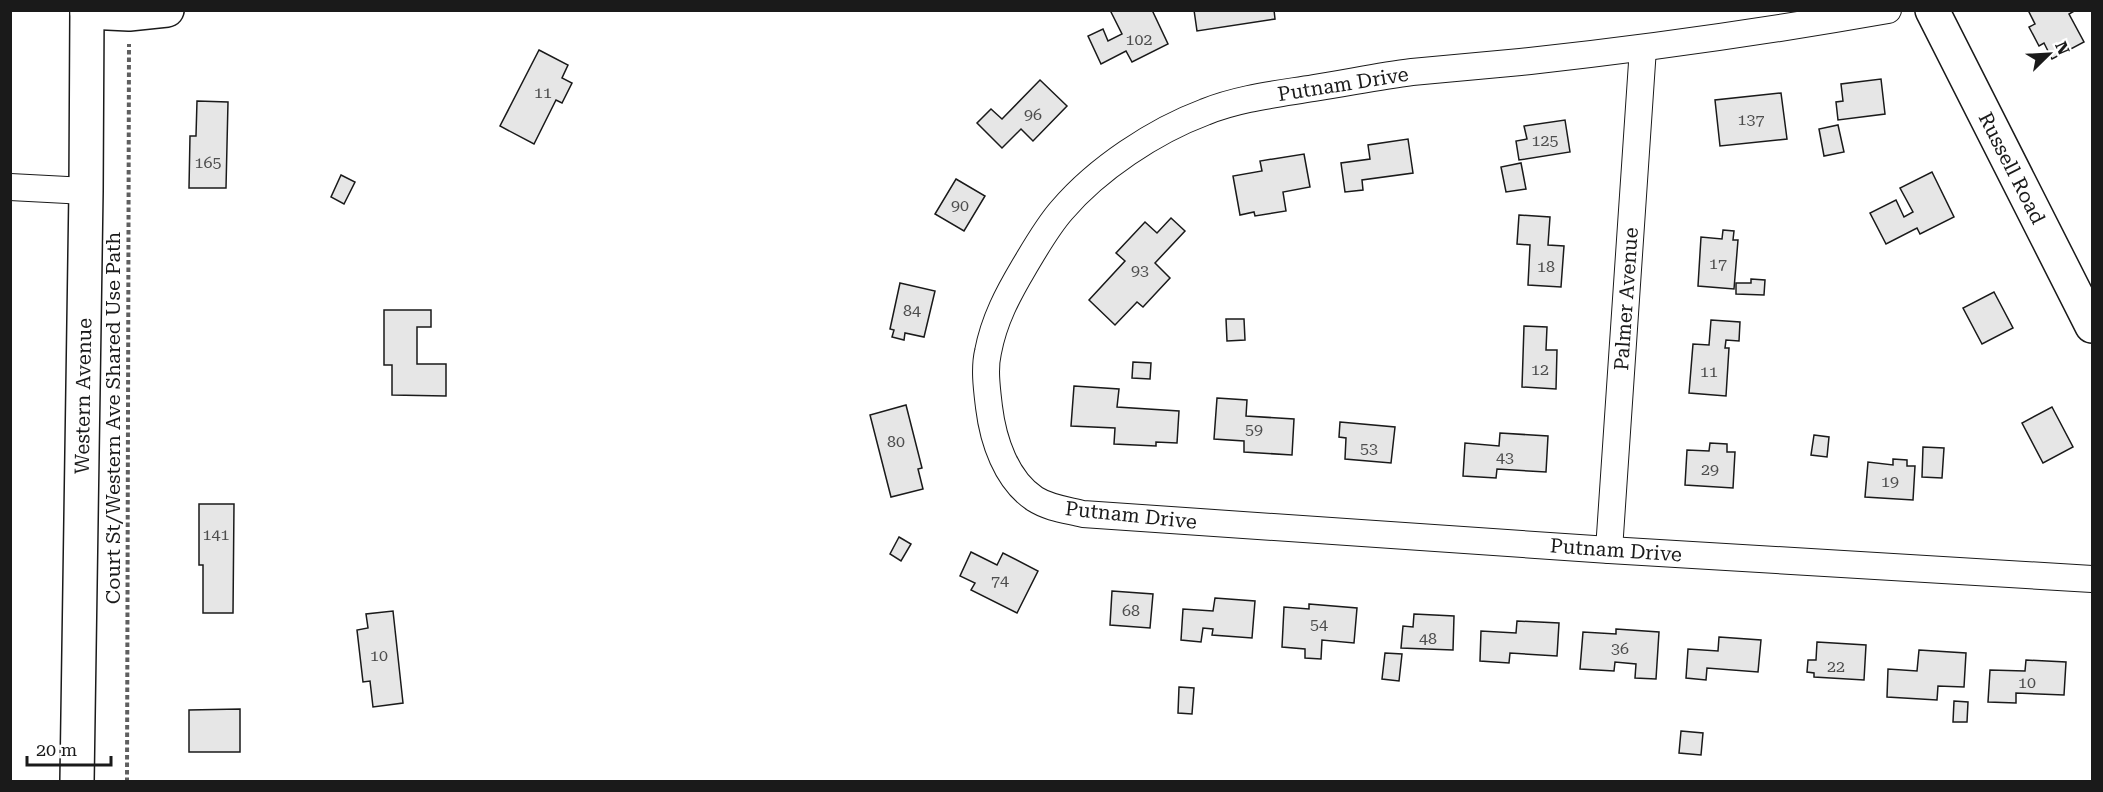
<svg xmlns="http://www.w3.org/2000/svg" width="2103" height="792" font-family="'Roboto Serif',serif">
	<rect width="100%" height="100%" fill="#fff"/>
	<g fill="#e6e6e6" stroke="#1a1a1a" stroke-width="1.5">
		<path d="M1110 10H1152L1168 44 1132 62 1126 51 1101 64 1088 36 1103 29 1108 41 1122 34Z"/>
		<path d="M1194 10H1274L1275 19 1197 31Z"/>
		<path d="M2028 10H2076L2069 14 2084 42 2052 59 2044 43 2039 46 2029 27 2035 24Z"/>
		<path d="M539 50 568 65 562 78 572 83 562 103 556 100 534 144 500 126Z"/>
		<path d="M1881 79 1885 114 1838 120 1836 102 1843 101 1841 84Z"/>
		<path d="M1040 80 1067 106 1033 141 1021 129 1002 148 977 123 991 109 1002 119Z"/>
		<path d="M1781 93 1787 139 1720 146 1715 100Z"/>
		<path d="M197 101 228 102 226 188H189L190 136H196Z"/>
		<path d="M1565 120 1570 152 1519 160 1516 141 1527 139 1524 126Z"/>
		<path d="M1838 125 1844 152 1824 156 1819 129Z"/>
		<path d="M1408 139 1413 173 1362 180 1363 190 1345 192 1341 163 1370 159 1368 145Z"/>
		<path d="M1304 154 1310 187 1283 192 1286 211 1255 216 1254 212 1240 215 1233 176 1262 171 1260 161Z"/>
		<path d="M1521 163 1526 189 1506 192 1501 167Z"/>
		<path d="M1932 172 1954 217 1920 234 1917 228 1886 244 1870 213 1896 200 1904 217 1913 212 1900 188Z"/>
		<path d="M341 175 355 182 344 204 331 197Z"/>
		<path d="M956 179 985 196 964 231 935 214Z"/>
		<path d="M1519 215 1550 217 1548 245 1564 246 1561 287 1528 285 1530 245 1517 244Z"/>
		<path d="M1171 218 1185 231 1155 263 1170 278 1143 307 1137 302 1115 325 1089 300 1125 261 1116 253 1145 222 1157 233Z"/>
		<path d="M1723 230 1734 231 1733 240H1738L1734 289 1698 286 1701 237 1722 239Z"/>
		<path d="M1751 279 1765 280 1764 295 1736 294V283H1751Z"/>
		<path d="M900 283 935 291 924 337 905 333 904 340 892 337 894 330 890 329Z"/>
		<path d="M1994 292 2013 328 1982 344 1963 308Z"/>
		<path d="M384 310H431V327H417V364H446V396L392 395V365H384Z"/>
		<path d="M1226 319H1244L1245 340 1227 341Z"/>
		<path d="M1711 320 1740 322 1739 341 1726 340 1725 348H1729L1726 396 1689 393 1693 344 1709 345Z"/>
		<path d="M1524 326 1547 327 1546 350H1557L1556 389 1522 387Z"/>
		<path d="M1133 362 1151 363 1150 379 1132 378Z"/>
		<path d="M1074 386 1119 389 1117 407 1179 411 1177 443 1156 442V446L1114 444 1115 428 1071 426Z"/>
		<path d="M1217 398 1247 400 1246 416 1294 419 1292 455 1244 452V441L1214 439Z"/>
		<path d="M906 405 922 468 918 469 923 489 891 497 870 415Z"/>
		<path d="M2052 407 2073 447 2043 463 2022 423Z"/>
		<path d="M1340 422 1395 427 1391 463 1345 459 1346 438 1339 437Z"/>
		<path d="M1500 433 1548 436 1546 472 1497 469 1496 478 1463 476 1465 443 1499 446Z"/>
		<path d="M1814 435 1829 437 1827 457 1811 455Z"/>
		<path d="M1710 443 1727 444V452H1735L1733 488 1685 485 1687 450 1709 451Z"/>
		<path d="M1923 447 1944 448 1942 478 1922 477Z"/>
		<path d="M1893 459 1907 460V466H1915L1913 500 1865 497 1868 462 1893 465Z"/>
		<path d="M199 504H234L233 613H203V565H199Z"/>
		<path d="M899 537 911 544 901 561 890 554Z"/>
		<path d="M971 552 997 565 1003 553 1038 571 1017 613 971 590 975 583 960 576Z"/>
		<path d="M1112 591 1153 594 1150 628 1110 625Z"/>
		<path d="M1215 598 1255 601 1252 638 1212 635 1213 629 1203 628 1201 642 1181 640 1183 609 1213 611Z"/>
		<path d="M1309 604 1357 608 1354 643 1322 640 1321 659 1305 658V649L1282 647 1284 607 1309 609Z"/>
		<path d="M393 611 403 703 373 707 370 681 363 682 357 630 368 628 366 614Z"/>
		<path d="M1414 614 1454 616 1453 650 1401 648 1403 626 1413 627Z"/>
		<path d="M1517 621 1559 623 1557 656 1510 653 1509 663 1480 661 1481 631 1516 633Z"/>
		<path d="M1616 629 1659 632 1656 679 1635 678 1636 664 1615 662 1614 671 1580 669 1583 632 1616 634Z"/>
		<path d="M1719 637 1761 640 1758 672 1707 668 1706 680 1686 678 1688 649 1718 651Z"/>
		<path d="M1817 642 1866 645 1864 680 1814 677V673L1807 672 1808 660H1816Z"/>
		<path d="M1919 650 1966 653 1964 687 1938 686 1937 700 1887 697 1888 669 1917 671Z"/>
		<path d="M1385 653 1402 654 1399 681 1382 679Z"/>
		<path d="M2026 660 2066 662 2064 695 2016 693V703L1988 702 1990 670 2025 671Z"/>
		<path d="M1179 687 1194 688 1192 714 1178 713Z"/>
		<path d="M1954 701 1968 702 1967 722H1953Z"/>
		<path d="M240 709V752H189V710Z"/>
		<path d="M1681 731 1703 733 1701 755 1679 753Z"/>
	</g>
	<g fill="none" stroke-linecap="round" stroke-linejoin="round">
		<g stroke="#1a1a1a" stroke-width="28">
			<g id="minor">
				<path d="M1888 10C1769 31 1650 48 1530 61 1491 65 1452 68 1412 72 1379 76 1347 83 1314 88 1278 94 1239 98 1205 112 1154 131 1097 169 1062 210 1047 227 1036 247 1024 267 1008 294 994 320 988 352 984 369 987 390 989 407 993 440 1006 480 1035 499 1049 508 1067 510 1083 514L1609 550 2092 579"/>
				<path d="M10 187 86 191"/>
				<path d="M1609 550 1643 48"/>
			</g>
		</g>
		<g stroke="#1a1a1a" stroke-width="36">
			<g id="secondary">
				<path d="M87 12 129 14 167 10"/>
				<path d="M77 782 86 191 87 10"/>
			</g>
		</g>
		<g stroke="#1a1a1a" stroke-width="36">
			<path id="primary" d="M1932 10 2092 326"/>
		</g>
		<path stroke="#5f5f5f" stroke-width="4" stroke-dasharray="4.5 3" stroke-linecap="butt" d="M127 782 129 44"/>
		<use href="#minor" stroke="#fff" stroke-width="26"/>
		<use href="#secondary" stroke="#fff" stroke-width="33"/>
		<use href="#primary" stroke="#fff" stroke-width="33"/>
	</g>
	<g text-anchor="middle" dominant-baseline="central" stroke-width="4.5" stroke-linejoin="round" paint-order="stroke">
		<g font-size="16" fill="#4d4d4d">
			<text x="1139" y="39">102</text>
			<text x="543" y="92">11</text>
			<text x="1033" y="114">96</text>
			<text x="1751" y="119">137</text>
			<text x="1545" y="140">125</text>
			<text x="208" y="162">165</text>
			<text x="960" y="205">90</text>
			<text x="1718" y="263">17</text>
			<text x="1546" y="266">18</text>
			<text x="1140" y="270">93</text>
			<text x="912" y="310">84</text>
			<text x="1540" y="369">12</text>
			<text x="1709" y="371">11</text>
			<text x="1254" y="429">59</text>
			<text x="896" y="441">80</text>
			<text x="1369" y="448">53</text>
			<text x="1505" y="457">43</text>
			<text x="1710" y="469">29</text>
			<text x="1890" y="481">19</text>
			<text x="216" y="534">141</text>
			<text x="1000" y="580">74</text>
			<text x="1131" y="610">68</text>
			<text x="1319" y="624">54</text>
			<text x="1428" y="638">48</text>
			<text x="1620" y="648">36</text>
			<text x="379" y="655">10</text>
			<text x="1836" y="666">22</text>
			<text x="2027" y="682">10</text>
		</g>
		<g font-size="20" fill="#1a1a1a" stroke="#fff">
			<text transform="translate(1343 84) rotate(-9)">Putnam Drive</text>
			<text transform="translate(2012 168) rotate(63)">Russell Road</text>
			<text transform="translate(1626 299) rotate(-86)">Palmer Avenue</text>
			<text transform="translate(83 396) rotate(-89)">Western Avenue</text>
			<text transform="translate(113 418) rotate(-90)">Court St/Western Ave Shared Use Path</text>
			<text transform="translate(1131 515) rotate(6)">Putnam Drive</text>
			<text transform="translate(1616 550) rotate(4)">Putnam Drive</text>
		</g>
	</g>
	<rect width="2103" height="792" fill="none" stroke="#1a1a1a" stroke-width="24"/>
	<g transform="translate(2049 54) rotate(66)" stroke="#ffffff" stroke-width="4.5" paint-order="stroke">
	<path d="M0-4.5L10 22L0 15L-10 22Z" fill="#1a1a1a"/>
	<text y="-9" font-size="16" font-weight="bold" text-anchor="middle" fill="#1a1a1a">N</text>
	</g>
	<path d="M27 756v9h84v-9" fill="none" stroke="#1a1a1a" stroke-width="3"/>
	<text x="36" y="756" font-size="18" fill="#1a1a1a" stroke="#ffffff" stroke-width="4.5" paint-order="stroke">20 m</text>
</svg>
